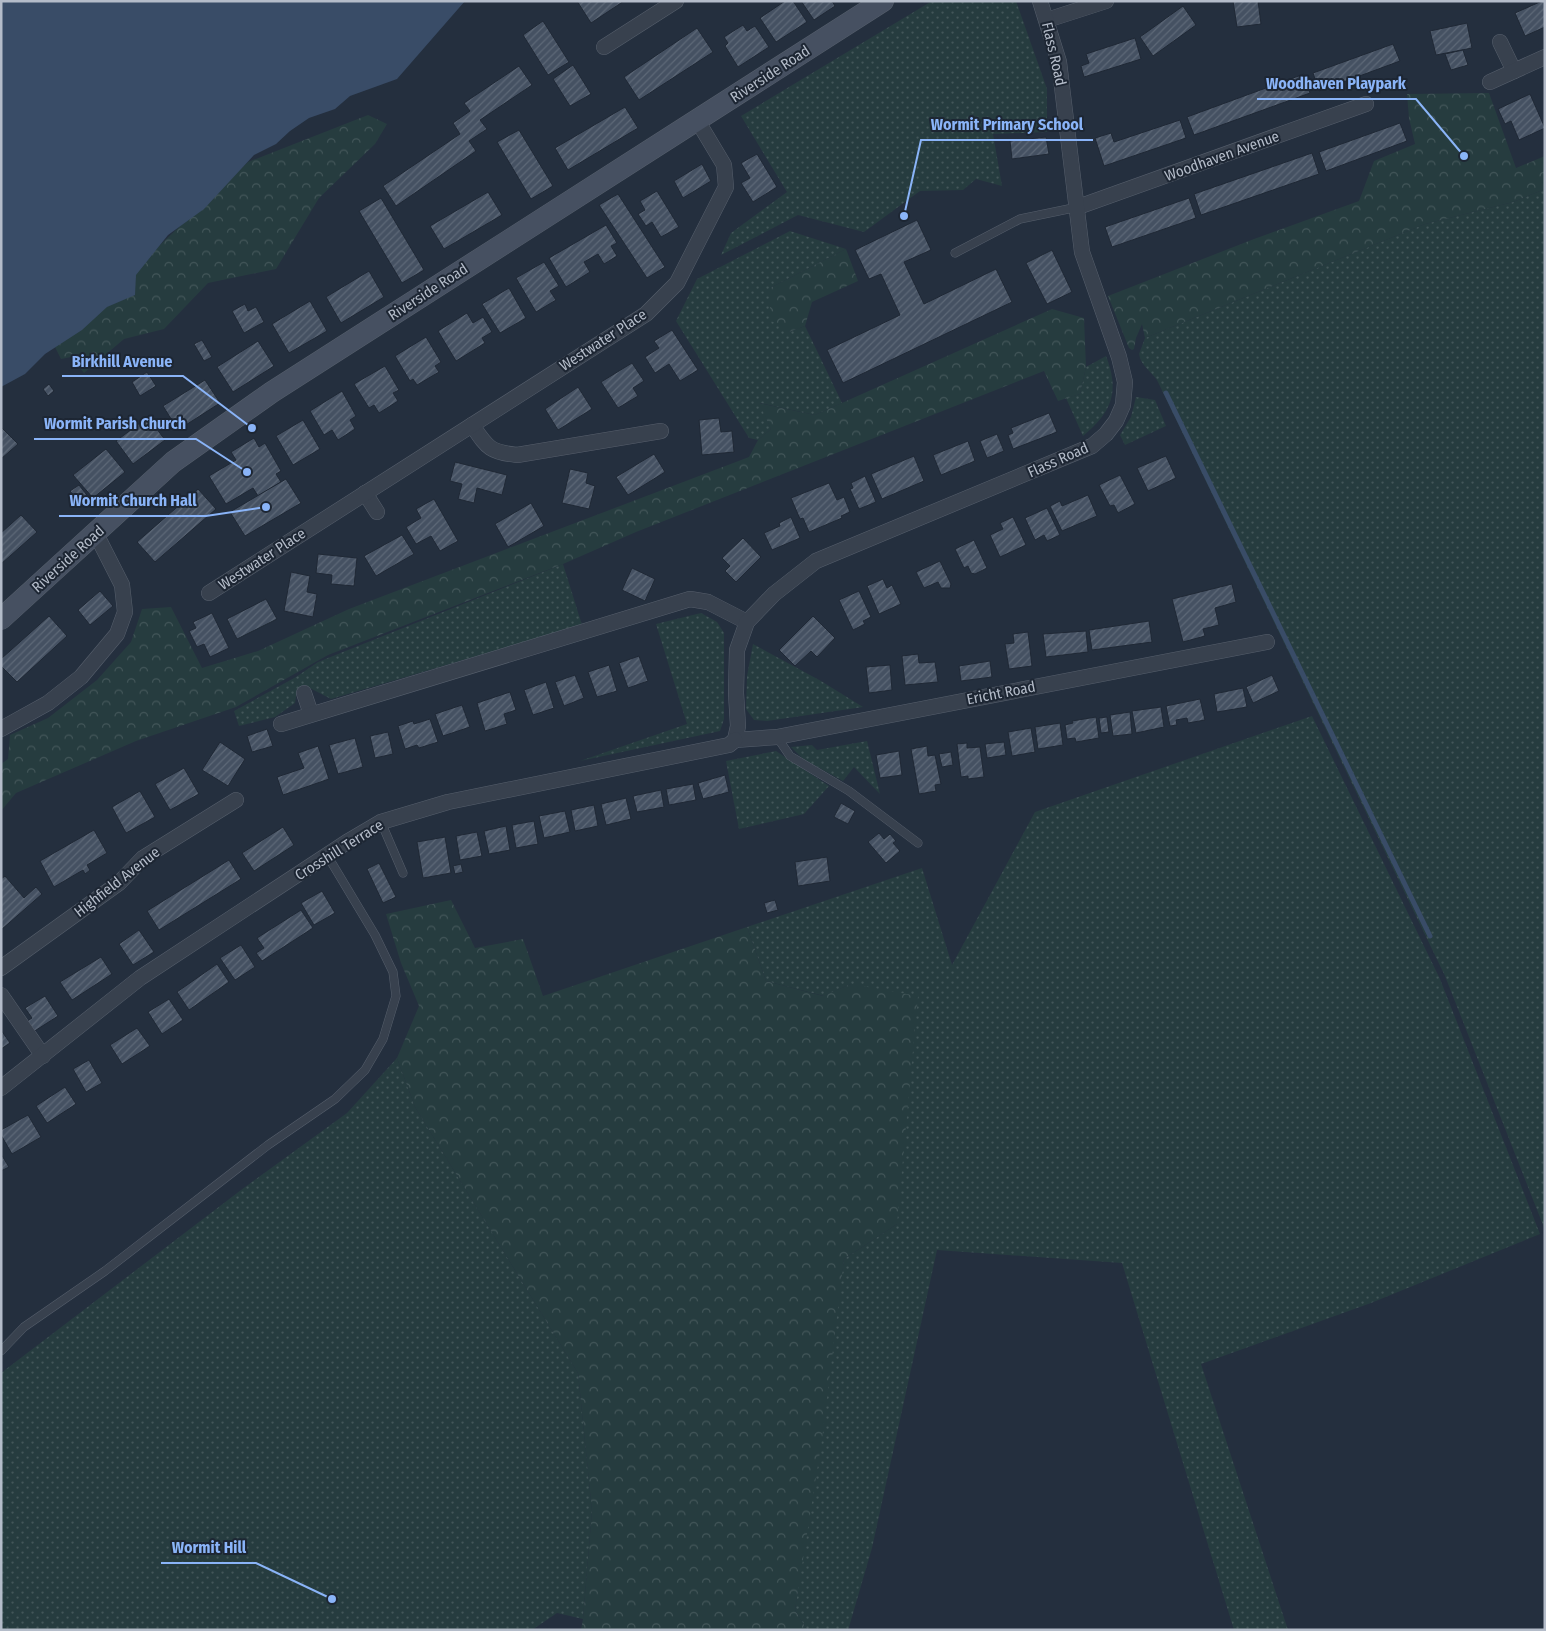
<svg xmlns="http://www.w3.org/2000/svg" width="1546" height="1631" font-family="'Fira Sans Condensed',sans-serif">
	<defs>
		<pattern id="grass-dots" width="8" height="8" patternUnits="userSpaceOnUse" patternTransform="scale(1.25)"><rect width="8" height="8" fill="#263c3f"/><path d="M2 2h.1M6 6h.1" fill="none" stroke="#435659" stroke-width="1.8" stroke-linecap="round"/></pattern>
		<pattern id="forest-crowns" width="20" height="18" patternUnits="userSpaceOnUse" patternTransform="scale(1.25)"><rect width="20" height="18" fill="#263c3f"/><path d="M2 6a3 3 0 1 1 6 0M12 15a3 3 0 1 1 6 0" fill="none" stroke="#435659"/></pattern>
		<pattern id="building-hatch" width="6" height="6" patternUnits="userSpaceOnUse" patternTransform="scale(1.25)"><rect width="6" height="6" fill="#455162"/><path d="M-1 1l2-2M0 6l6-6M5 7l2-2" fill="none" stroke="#5d6877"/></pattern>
	</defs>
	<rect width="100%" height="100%" fill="#242f3e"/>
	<g fill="url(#grass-dots)">
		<path d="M932 1H1016L1047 89V132L993 134 1002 186 976 179 963 190 920 191 864 232 798 215 721 255 731 233 787 192 741 116Z"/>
		<path d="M1545 189V1230L1445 976 1157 380C1150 370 1141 366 1139 354L1145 338 1425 224 1513 202Z"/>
		<path d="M790 231 846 249 770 288 789 332 805 326 842 403 815 415 760 403 771 429 758 440 749 438 676 321 697 279Z"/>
		<path d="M1106 356C1120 392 1112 412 1083 436L1066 398 1080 394 1086 367Z"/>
		<path d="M1136 397 1155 400 1166 426 1125 445 1120 435 1131 417Z"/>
		<path d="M563 564 582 625 331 699 304 685 297 690 295 703 275 717 239 726 234 711 296 677 318 662Z"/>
		<path d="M701 613 717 622 724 633V719L720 731 580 761 687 724 656 624Z"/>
		<path d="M753 644 821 681 863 707 767 721 754 720 746 709 747 676Z"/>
		<path d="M1312 716 1440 979 1540 1234 1371 1303 1201 1364 1288 1630H1234L1122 1263 937 1250 872 1548 849 1627 848 1630H807L795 1610 844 1259 897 1224 851 984 824 996 766 981 747 927 922 868 952 965 1035 812Z"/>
		<path d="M867 741 880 794 854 767 843 781 803 759 791 747 812 745 817 750Z"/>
		<path d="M776 751 829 786 804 814 739 829 726 761Z"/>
		<path d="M397 1058 415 1107 578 1373 592 1511 583 1619 557 1613 532 1630H1V1373L241 1190 347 1113Z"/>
	</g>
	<g fill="url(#forest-crowns)">
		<path d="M1489 93 1516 168 1545 156V189L1513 202 1425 224 1145 338 1142 324 1136 338 1134 349 1132 350 1129 348 1108 296 1254 239 1359 201 1374 161 1415 144 1409 118 1407 94Z"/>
		<path d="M368 115 387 124 375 144 319 198 276 269 208 283 164 329 124 339 84 373 71 357 61 359 54 345 248 162Z"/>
		<path d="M846 249 858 281 812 302 805 326 789 332 770 320V288Z"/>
		<path d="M1052 309 1084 318 1086 367 1080 394 1058 401 1044 371 636 532 563 564 328 655 236 707 136 741 16 793 1 811V764L8 759 10 735 48 718 97 680 131 642 142 609 171 607 202 668 258 651 349 609 749 457 758 440 771 429 759 403 815 415Z"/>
		<path d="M451 900 475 948 523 939 543 996 747 927 766 981 823 996 851 984 918 996 897 1224 844 1259 822 1439 795 1610 807 1630H581L583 1619 592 1511 578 1373 415 1107 397 1058 419 1006 401 963 386 914Z"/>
	</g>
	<path fill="#394c67" d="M1 1H465L397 79 350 96 335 109 309 118 290 131 276 144 254 155 204 209 168 235 136 275 135 295 107 307 82 330 45 354 25 374 1 387Z"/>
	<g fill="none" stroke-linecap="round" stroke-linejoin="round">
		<path stroke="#394c67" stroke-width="5" d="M1166 393 1430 936"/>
	</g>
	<g fill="url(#building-hatch)" stroke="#1f2835">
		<path d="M577 1H624L591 23Z"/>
		<path d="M785 1H793L807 22 776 42 760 18Z"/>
		<path d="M801 1H832L835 6 814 20Z"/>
		<path d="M1233 1H1258L1261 24 1237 27Z"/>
		<path d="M1542 1H1545V27L1525 36 1515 13Z"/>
		<path d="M1183 6 1196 25 1153 56 1140 37Z"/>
		<path d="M543 21 569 62 548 75 523 35Z"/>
		<path d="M1467 23 1472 48 1436 55 1430 31Z"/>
		<path d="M743 25 747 31 755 26 769 47 738 67 725 46 728 43 724 37Z"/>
		<path d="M697 28 713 52 639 100 624 77Z"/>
		<path d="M1135 38 1141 59 1084 77 1081 66 1089 63 1086 54Z"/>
		<path d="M1393 44 1400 61 1319 91 1313 73Z"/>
		<path d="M1463 50 1468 65 1451 70 1445 54Z"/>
		<path d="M573 65 591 94 570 106 553 79Z"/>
		<path d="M519 66 532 85 480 120 487 129 469 141 476 151 396 206 383 186 460 134 453 123 470 111 464 103Z"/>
		<path d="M1304 74 1310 93 1194 135 1187 117Z"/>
		<path d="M1530 94 1545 128 1519 140 1511 121 1505 124 1498 109Z"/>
		<path d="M625 107 638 128 568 170 555 148Z"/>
		<path d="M1180 120 1186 138 1104 166 1095 138 1111 133 1114 142Z"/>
		<path d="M1400 123 1407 141 1326 171 1319 152Z"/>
		<path d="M519 130 553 186 531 199 497 142Z"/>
		<path d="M1046 137 1049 154 1012 159 1010 141Z"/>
		<path d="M1312 153 1319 174 1201 215 1194 194Z"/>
		<path d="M757 154 777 187 753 202 741 183 750 178 741 163Z"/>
		<path d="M702 164 711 181 683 198 674 181Z"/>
		<path d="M657 191 679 227 661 237 652 222 646 226 638 214 645 210 640 201Z"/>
		<path d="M488 192 502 215 444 249 430 226Z"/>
		<path d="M618 194 665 267 647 278 599 205Z"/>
		<path d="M381 198 424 270 402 283 359 211Z"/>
		<path d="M1189 198 1196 218 1112 247 1105 227Z"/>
		<path d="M917 220 931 250 904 262 924 304 996 269 1012 302 843 383 827 350 900 315 881 274 869 279 855 250Z"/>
		<path d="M606 225 617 243 611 246 617 256 604 264 598 254 584 262 590 272 566 287 549 258Z"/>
		<path d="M1052 250 1072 292 1047 304 1026 263Z"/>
		<path d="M544 262 559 286 550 291 556 300 536 312 516 278Z"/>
		<path d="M369 271 384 297 341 323 326 297Z"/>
		<path d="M509 288 526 318 500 333 482 304Z"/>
		<path d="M310 301 327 331 289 353 272 324Z"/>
		<path d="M245 304 248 311 256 307 264 322 244 333 232 311Z"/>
		<path d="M467 313 473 323 483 317 492 332 482 338 485 343 456 361 438 331Z"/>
		<path d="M672 330 698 370 680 381 669 364 655 373 645 357 659 348 654 341Z"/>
		<path d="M426 337 441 362 435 366 439 372 417 385 413 379 410 381 395 356Z"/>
		<path d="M202 340 212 357 204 361 194 344Z"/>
		<path d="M258 341 274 366 233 392 217 367Z"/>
		<path d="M632 363 644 381 633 388 638 396 618 408 601 382Z"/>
		<path d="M385 366 399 390 393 393 398 401 379 413 374 405 369 408 354 384Z"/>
		<path d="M147 372 156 386 140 396 132 382Z"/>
		<path d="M205 380 220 403 178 430 163 406Z"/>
		<path d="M49 384 54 391 48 396 43 389Z"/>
		<path d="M578 387 592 409 558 430 545 409Z"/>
		<path d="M342 391 356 416 350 420 355 429 338 440 332 430 324 435 310 411Z"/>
		<path d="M1049 413 1057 432 1013 449 1008 435 1013 433 1011 428Z"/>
		<path d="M148 417 165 440 133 464 116 441Z"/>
		<path d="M719 418 721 432 732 431 734 452 702 455 699 420Z"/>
		<path d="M303 420 320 449 293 465 276 436Z"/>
		<path d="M1 427 18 444 1 459Z"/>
		<path d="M997 434 1004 451 987 458 980 441Z"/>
		<path d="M254 438 259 447 265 443 281 471 276 474 281 482 258 496 253 488 226 504 209 476 236 460 231 452Z"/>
		<path d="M968 441 975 461 941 475 933 455Z"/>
		<path d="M106 449 125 472 93 498 73 475Z"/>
		<path d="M654 454 665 472 628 495 616 477Z"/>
		<path d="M914 456 924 481 882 499 871 474Z"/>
		<path d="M1166 456 1176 478 1148 491 1137 468Z"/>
		<path d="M455 462 507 475 502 495 477 488 474 503 458 499 462 484 450 481Z"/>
		<path d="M570 469 588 473 586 483 595 486 589 509 562 503Z"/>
		<path d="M1120 475 1135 504 1118 513 1114 505 1110 506 1099 485Z"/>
		<path d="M865 476 876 502 859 509 850 489 853 488 851 483Z"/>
		<path d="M286 479 301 503 245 536 230 512Z"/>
		<path d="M829 483 837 500 844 497 850 512 841 516 842 518 809 532 803 518 800 519 791 498Z"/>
		<path d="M79 485 90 499 81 505 70 491Z"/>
		<path d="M198 489 216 509 155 562 137 542Z"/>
		<path d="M1088 495 1097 516 1062 531 1050 506 1060 501 1062 506Z"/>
		<path d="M434 499 458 541 440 551 431 536 416 544 406 527 421 518 416 509Z"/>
		<path d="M531 503 544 526 508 547 495 524Z"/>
		<path d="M1047 508 1060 535 1047 541 1044 535 1035 540 1025 518Z"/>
		<path d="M21 515 37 532 1 564V533Z"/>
		<path d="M791 517 800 538 772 550 764 533 780 526 779 523Z"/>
		<path d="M1013 517 1026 545 1000 557 990 535 1003 529 1000 523Z"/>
		<path d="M402 535 414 554 376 576 364 556Z"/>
		<path d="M743 538 761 557 736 582 725 571 730 566 722 558Z"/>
		<path d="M974 540 987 568 975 574 971 573 968 566 964 568 955 549Z"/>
		<path d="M318 554 357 558 354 586 331 584 332 575 316 573Z"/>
		<path d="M940 561 951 584 950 588H941L938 582 924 588 916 572Z"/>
		<path d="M632 568 655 579 645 601 622 590Z"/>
		<path d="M291 572 310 576 307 592 317 594 313 617 284 611Z"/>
		<path d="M883 579 887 588 892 585 901 604 879 614 867 586Z"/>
		<path d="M1232 584 1236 602 1215 608 1219 625 1203 629 1205 636 1183 642 1172 599Z"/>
		<path d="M100 591 113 606 90 625 78 610Z"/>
		<path d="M859 591 871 617 863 621 865 624 853 630 839 600Z"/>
		<path d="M266 599 277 619 237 639 227 619Z"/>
		<path d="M212 613 229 648 210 657 204 644 197 647 189 631 196 628 193 622Z"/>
		<path d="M49 616 67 636 17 682 1 666V659Z"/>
		<path d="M813 616 835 638 817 657 811 651 795 666 779 650Z"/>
		<path d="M1149 621 1152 642 1092 650 1089 630Z"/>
		<path d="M1086 631 1088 652 1046 657 1043 634Z"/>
		<path d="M1028 632 1032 666 1009 669 1005 644 1014 643 1013 634Z"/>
		<path d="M918 654 919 663 935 662 938 682 905 685 902 656Z"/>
		<path d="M639 656 648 681 628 688 619 663Z"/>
		<path d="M990 661 992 677 961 681 959 666Z"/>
		<path d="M609 665 617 691 597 697 588 672Z"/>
		<path d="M890 665 892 690 869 693 866 667Z"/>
		<path d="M575 675 584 698 564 706 555 682Z"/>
		<path d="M1272 675 1279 691 1253 703 1246 687Z"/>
		<path d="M546 682 554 708 533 715 524 690Z"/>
		<path d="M1243 688 1247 707 1217 712 1214 694Z"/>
		<path d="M510 692 516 710 504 714 507 724 485 731 477 703Z"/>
		<path d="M1200 699 1205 720 1188 723 1187 718 1176 720 1177 725 1170 726 1166 706Z"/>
		<path d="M462 705 470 727 443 736 435 714Z"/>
		<path d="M1161 707 1164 727 1136 733 1132 711Z"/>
		<path d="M1130 712 1132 734 1113 736 1110 715Z"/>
		<path d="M1096 717 1099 738 1076 742 1075 738 1067 739 1065 725 1073 723 1072 721Z"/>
		<path d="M1107 717 1109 732 1101 733 1099 718Z"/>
		<path d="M430 719 438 742 419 748 417 745 405 749 398 726 413 721 414 724Z"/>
		<path d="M1060 723 1063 745 1038 749 1035 727Z"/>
		<path d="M1031 728 1035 752 1012 756 1008 732Z"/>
		<path d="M267 729 273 746 252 752 247 736Z"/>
		<path d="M388 732 393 754 375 758 370 736Z"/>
		<path d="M355 738 363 767 338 774 329 745Z"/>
		<path d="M220 742 245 759 228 786 202 770Z"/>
		<path d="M1004 742 1006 755 987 758 985 744Z"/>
		<path d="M967 743V748L980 747 984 777 968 779V776L961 777 957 744Z"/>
		<path d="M318 746 329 779 283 795 277 777 304 768 298 753Z"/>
		<path d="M927 746 928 756 935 755 941 784 935 785 936 791 919 794 911 749Z"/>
		<path d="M899 751 902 775 880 778 876 755Z"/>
		<path d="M951 752 953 765 942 767 939 754Z"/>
		<path d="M184 768 199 794 170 810 155 784Z"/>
		<path d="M725 775 729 792 703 799 698 783Z"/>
		<path d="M693 784 696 800 669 805 666 789Z"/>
		<path d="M661 790 664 807 637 812 633 796Z"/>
		<path d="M140 791 155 817 126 833 112 807Z"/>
		<path d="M626 798 631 819 606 825 601 804Z"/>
		<path d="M841 803 855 811 848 824 834 817Z"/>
		<path d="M594 805 598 826 575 831 571 810Z"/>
		<path d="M565 811 570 832 544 838 539 816Z"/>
		<path d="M534 821 538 844 516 848 512 825Z"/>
		<path d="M506 826 510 850 489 854 484 831Z"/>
		<path d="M283 827 294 845 254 871 242 853Z"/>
		<path d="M94 830 107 853 87 865 90 870 85 874 83 870 54 887 40 861Z"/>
		<path d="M477 832 482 856 460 860 456 836Z"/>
		<path d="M879 833 884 839 890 834 896 841 893 843 900 851 886 863 868 842Z"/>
		<path d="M445 837 451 873 423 878 417 842Z"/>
		<path d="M827 857 830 881 798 886 795 862Z"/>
		<path d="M229 860 241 879 159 930 147 911Z"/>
		<path d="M379 863 396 897 383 903 367 869Z"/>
		<path d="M461 864 463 872 455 874 453 866Z"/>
		<path d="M5 876 24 898 36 887 42 894 1 930V879Z"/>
		<path d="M322 891 335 913 314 925 301 903Z"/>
		<path d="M775 900 778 910 767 913 764 903Z"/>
		<path d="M301 910 313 928 262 961 256 953 264 948 257 938Z"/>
		<path d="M139 930 154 952 133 965 119 944Z"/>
		<path d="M241 945 255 967 235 980 220 958Z"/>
		<path d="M101 957 112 974 72 1000 60 982Z"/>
		<path d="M217 964 229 982 189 1010 177 992Z"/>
		<path d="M45 996 58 1016 30 1034 23 1024 32 1018 25 1008Z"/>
		<path d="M169 999 183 1020 162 1034 148 1012Z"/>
		<path d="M137 1028 150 1046 122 1064 110 1045Z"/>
		<path d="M1 1030 10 1043 1 1049Z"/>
		<path d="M89 1060 102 1083 86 1092 73 1069Z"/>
		<path d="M65 1087 76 1104 47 1123 36 1106Z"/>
		<path d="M28 1115 41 1137 12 1154 1 1135V1130Z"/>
		<path d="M1 1154 9 1167 1 1171Z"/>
	</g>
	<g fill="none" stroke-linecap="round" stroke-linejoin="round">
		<g stroke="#565f6c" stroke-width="9">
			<g id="service">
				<path d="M955 253 1020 219 1078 207"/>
				<path d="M777 737 790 756 849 791 918 843"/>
				<path d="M381 822 403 873"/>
				<path d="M1 1351 24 1327 105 1271 268 1145 335 1099 365 1070 383 1039 396 996 393 972 375 935 327 855"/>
			</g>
		</g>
		<g stroke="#565f6c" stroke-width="16">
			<g id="minor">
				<path d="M1047 20 1106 1"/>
				<path d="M1500 42 1514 71"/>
				<path d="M604 47 676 1"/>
				<path d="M1490 82 1545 57"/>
				<path d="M1078 207 1366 104"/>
				<path d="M472 425C487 447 489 452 517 455L661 431"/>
				<path d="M365 493 377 512"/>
				<path d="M209 593 646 314 677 283 726 187 724 165 697 120"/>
				<path d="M304 693 311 714"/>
				<path d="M281 724 690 599 708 602 747 622"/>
				<path d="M1 729 48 703 81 677 117 634 125 612 122 585 96 534"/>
				<path d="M735 740 738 726 736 693 737 650 747 622 774 594 816 561 1092 446 1106 434 1116 421 1123 405 1125 382 1119 357 1082 252 1059 62 1040 1"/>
				<path d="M735 740 777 737 1267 642"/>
				<path d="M1 968 119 883 143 858 236 800"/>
				<path d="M1 995 43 1056"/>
				<path d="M1 1088 140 978 347 842 381 822 448 802 729 745 735 740"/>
			</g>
		</g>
		<g stroke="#565f6c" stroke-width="22">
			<path id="secondary" d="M1 619 173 462 272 392 883 1"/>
		</g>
		<use href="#service" stroke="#38414e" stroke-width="8"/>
		<use href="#minor" stroke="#38414e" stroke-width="15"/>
		<use href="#secondary" stroke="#465061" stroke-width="21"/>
	</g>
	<g text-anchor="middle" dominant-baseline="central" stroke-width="4" stroke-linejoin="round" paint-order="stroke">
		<g font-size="15" fill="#b4bcc9" stroke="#1d2633">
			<text transform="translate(1054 54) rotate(77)">Flass Road</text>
			<text transform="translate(770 74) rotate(-33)">Riverside Road</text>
			<text transform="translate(1222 156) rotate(-20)">Woodhaven Avenue</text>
			<text transform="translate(428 292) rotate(-33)">Riverside Road</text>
			<text transform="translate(603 340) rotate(-33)">Westwater Place</text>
			<text transform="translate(1058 460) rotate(-24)">Flass Road</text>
			<text transform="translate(68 559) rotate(-42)">Riverside Road</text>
			<text transform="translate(262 559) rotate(-33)">Westwater Place</text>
			<text transform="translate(1001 693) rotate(-11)">Ericht Road</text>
			<text transform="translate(339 850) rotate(-32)">Crosshill Terrace</text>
			<text transform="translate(117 882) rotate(-38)">Highfield Avenue</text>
		</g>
	</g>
	<path fill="none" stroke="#8ab4f8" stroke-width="2" d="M1464 156L1416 99H1257M904 216L921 140H1093M252 428L183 376H62M247 472L196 439H34M266 507L206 516H59M332 1599L256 1563H161"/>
	<g fill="#8ab4f8" stroke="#1d2633" stroke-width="2">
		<circle cx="1464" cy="156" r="5"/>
		<circle cx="904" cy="216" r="5"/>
		<circle cx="252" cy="428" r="5"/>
		<circle cx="247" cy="472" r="5"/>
		<circle cx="266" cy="507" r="5"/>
		<circle cx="332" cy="1599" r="5"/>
	</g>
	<g font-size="16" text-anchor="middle" font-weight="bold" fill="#8ab4f8" stroke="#1d2633" stroke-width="4" stroke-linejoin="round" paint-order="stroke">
		<text x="1336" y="89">Woodhaven Playpark</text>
		<text x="1007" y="130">Wormit Primary School</text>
		<text x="122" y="367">Birkhill Avenue</text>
		<text x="115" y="429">Wormit Parish Church</text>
		<text x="133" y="506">Wormit Church Hall</text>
		<text x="209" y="1553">Wormit Hill</text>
	</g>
	<rect width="1546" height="1631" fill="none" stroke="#b4bcc9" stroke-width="5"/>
</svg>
